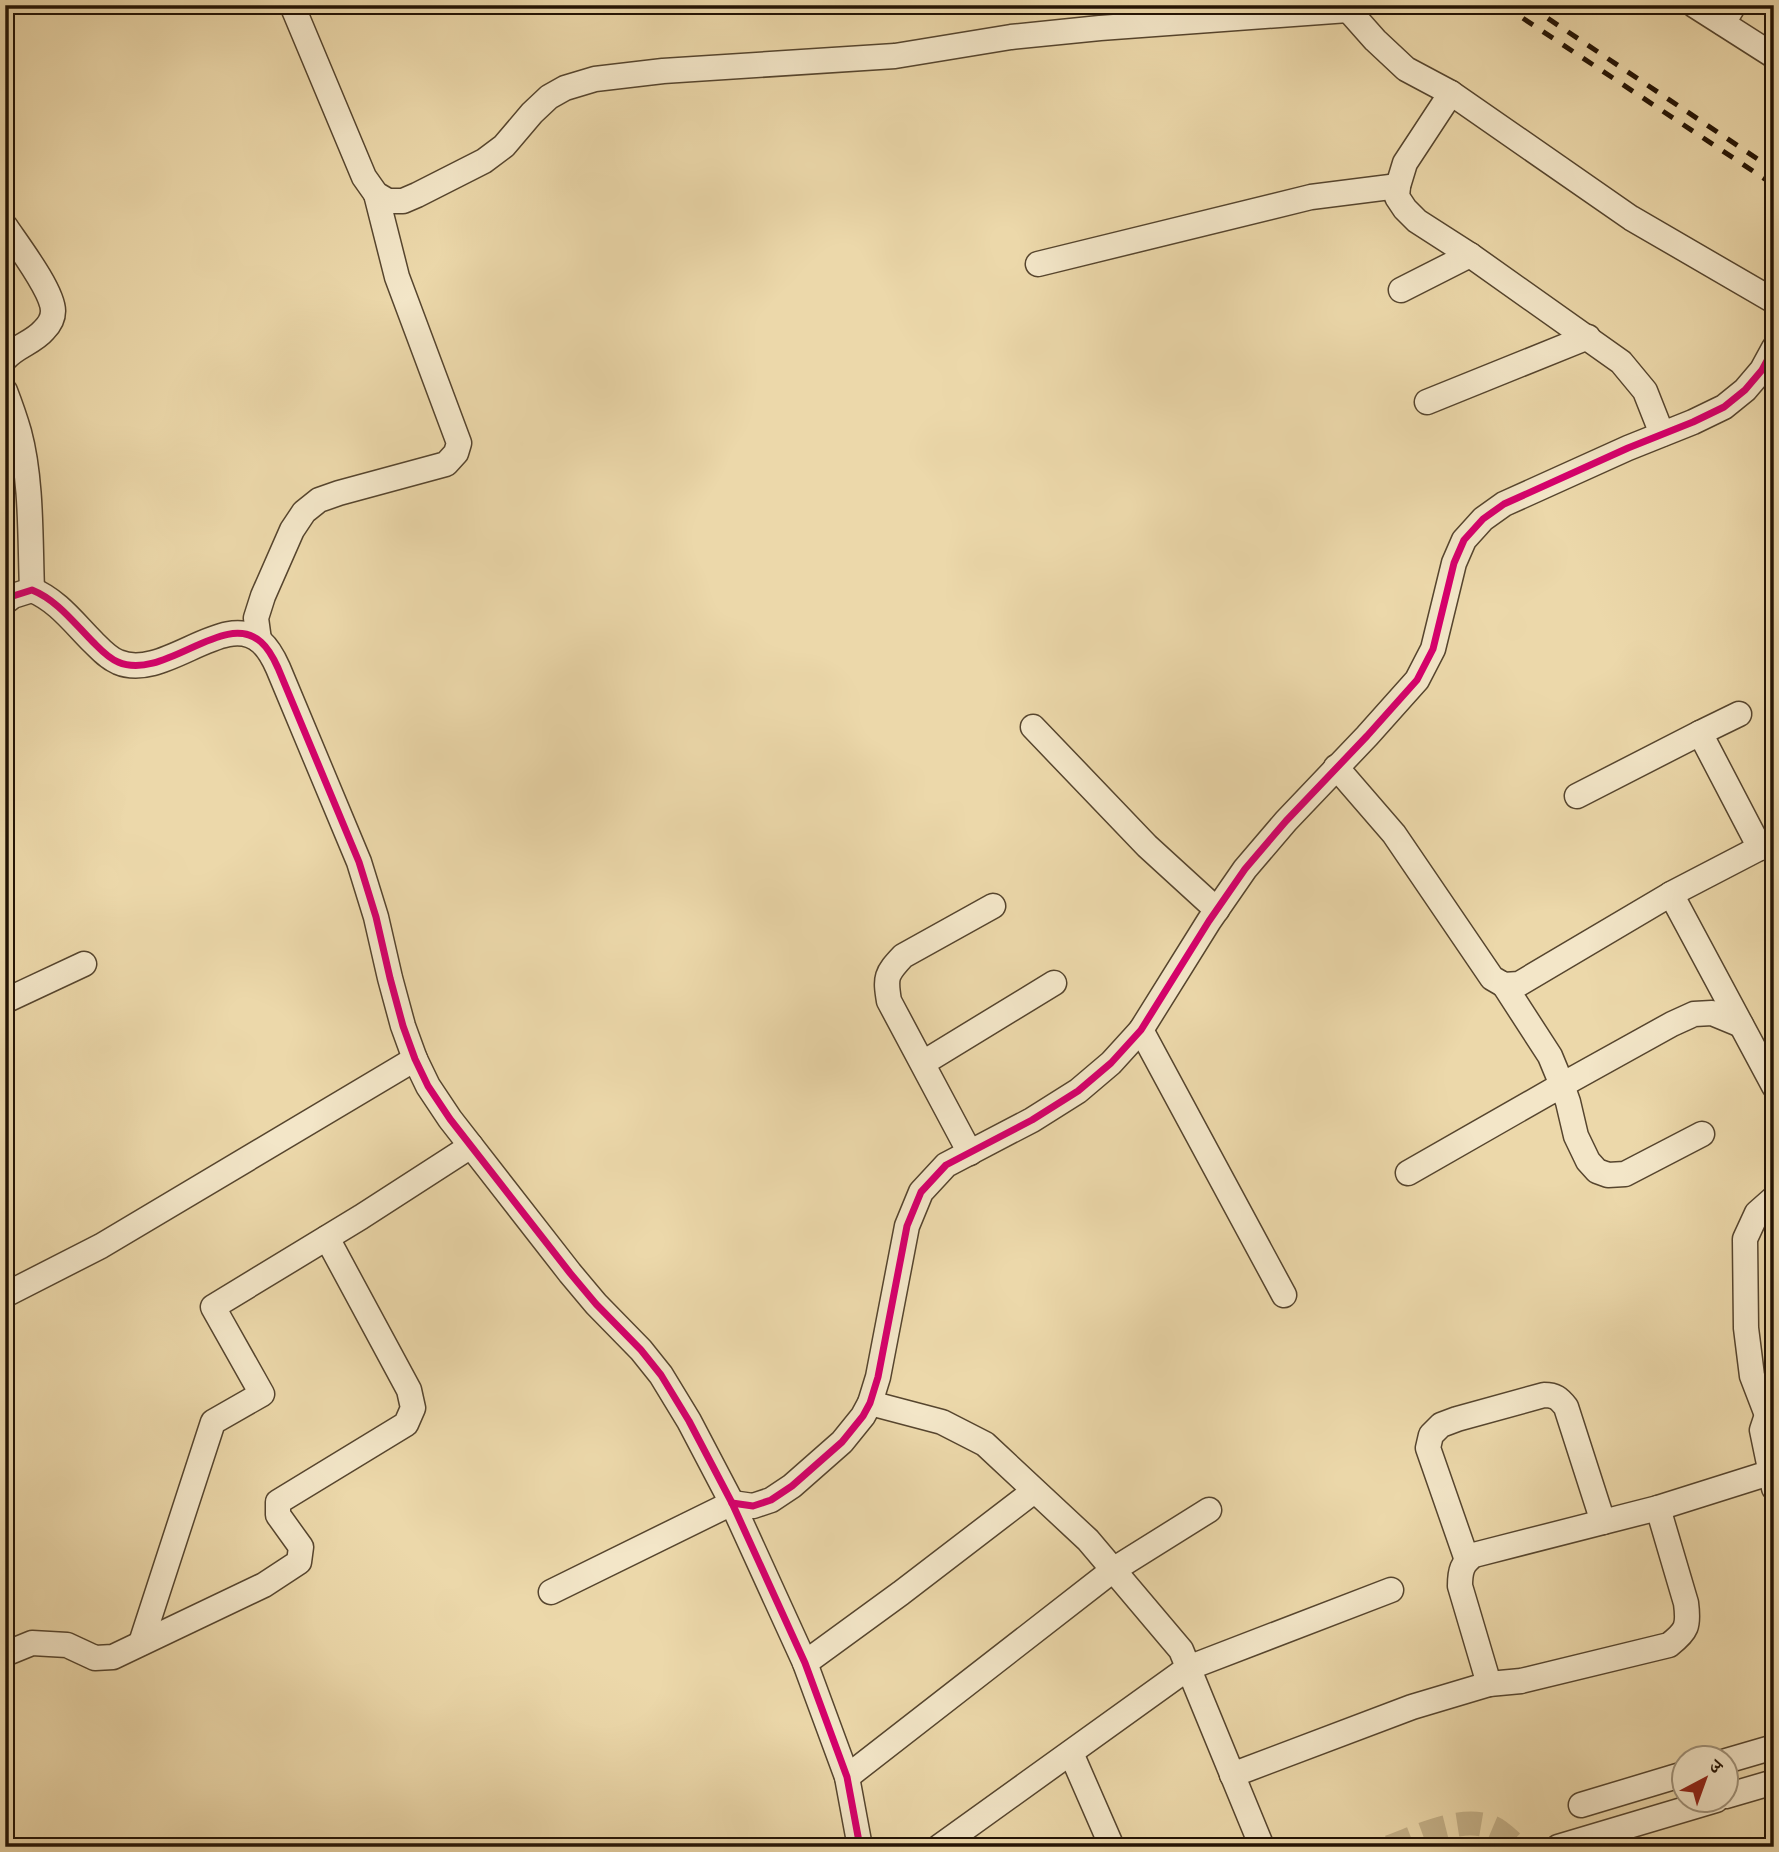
<svg xmlns="http://www.w3.org/2000/svg" width="1779" height="1852" font-family="'IM FELL French Canon','Noto Serif Devanagari',serif">
	<rect width="100%" height="100%" fill="#ecd8aa"/>
	<filter id="stains"><feTurbulence type="fractalNoise" baseFrequency=".00286" numOctaves="4"/><feColorMatrix values="0 0 0 0 .2 0 0 0 0 .09 0 0 0 0 .02 0 0 0 .5 -.17"/></filter>
	<radialGradient id="worn" r=".72"><stop offset=".6" stop-color="#630" stop-opacity="0"/><stop offset="1" stop-color="#630" stop-opacity=".3"/></radialGradient>
	<g fill="none" stroke-linecap="round" stroke-linejoin="round">
		<path stroke="#c4b189" stroke-width="24" stroke-dasharray="24 12" stroke-linecap="butt" d="M1389 1847C1418 1837 1460 1815 1491 1827 1500 1830 1509 1840 1517 1847"/>
		<g stroke="#56452e" stroke-width="27">
			<g id="minor">
				<path d="M292 5 364 177 376 194 388 201H403L417 195 484 161 504 146 532 113 549 97 565 88 595 79 663 71 895 56 1011 37 1100 28 1348 10"/>
				<path d="M1344 5 1375 40 1406 69 1451 93 1631 218 1774 301"/>
				<path d="M1694 5 1774 56"/>
				<path d="M1723 23 1734 5"/>
				<path d="M1451 93 1405 163 1398 186 1397 197 1405 209 1417 221 1470 255 1621 362 1645 391 1662 434"/>
				<path d="M5 226C17 244 53 291 53 311 53 318 49 325 44 330 33 343 16 346 5 359"/>
				<path d="M1038 264 1311 197 1398 186"/>
				<path d="M1401 290 1470 255"/>
				<path d="M5 391C10 404 15 418 19 432 32 480 30 540 32 590"/>
				<path d="M1427 402 1588 337"/>
				<path d="M5 602 13 596 32 590C57 600 74 623 93 642 100 649 108 658 118 662 164 682 224 609 261 642 269 649 274 659 278 668L359 862 376 917 390 978 403 1026 415 1059 428 1086 450 1119 570 1273 596 1304 641 1350 661 1375 689 1421 732 1503 805 1663 847 1777 860 1847"/>
				<path d="M259 640 256 618 263 596 292 530 304 512 319 500 339 493 446 464 456 453 459 443 397 277 376 194"/>
				<path d="M1033 727 1147 846 1217 910"/>
				<path d="M1700 733 1739 714"/>
				<path d="M1336 767 1394 834 1492 978 1504 985 1519 984 1671 894 1774 1086"/>
				<path d="M1577 796 1700 733 1760 848"/>
				<path d="M1671 894 1773 841"/>
				<path d="M1504 985 1550 1056 1562 1085 1672 1024 1694 1014 1712 1013 1741 1025"/>
				<path d="M5 1001 84 964"/>
				<path d="M1141 1030 1284 1295"/>
				<path d="M923 1063 1054 983"/>
				<path d="M970 1153 889 1001C885 977 886 974 903 956L993 906"/>
				<path d="M1408 1173 1562 1085 1568 1102 1576 1136 1588 1161 1597 1171 1608 1175 1625 1174 1702 1134"/>
				<path d="M5 1295 101 1246 415 1059"/>
				<path d="M870 1403 942 1422 985 1444 1088 1540 1181 1650 1262 1847"/>
				<path d="M1767 1415 1752 1376 1746 1328 1745 1239 1757 1213 1774 1198"/>
				<path d="M1774 1488 1762 1430 1767 1415 1774 1409"/>
				<path d="M1467 1560 1428 1448 1431 1435 1441 1425 1457 1419 1544 1395C1555 1395 1559 1398 1566 1407L1603 1522"/>
				<path d="M551 1592 732 1503 753 1506 771 1500 792 1486 842 1442 863 1416 870 1403 878 1377 907 1226 921 1192 946 1165 1032 1120 1078 1091 1111 1063 1141 1030 1209 921 1245 869 1286 821 1367 736 1417 680 1433 649 1454 563 1464 540 1483 519 1504 504 1628 448 1693 422 1724 407 1745 390 1762 370 1774 348"/>
				<path d="M141 1643 213 1422 262 1394 213 1307 361 1217 471 1146"/>
				<path d="M5 1654 32 1643 67 1645 95 1658 113 1657 264 1585 299 1562 301 1547 278 1515V1502L406 1424 413 1408 409 1390 327 1238"/>
				<path d="M805 1663 901 1593 1034 1491"/>
				<path d="M1489 1684 1460 1586C1460 1571 1462 1563 1474 1555L1658 1508 1769 1473"/>
				<path d="M1071 1753 1112 1847"/>
				<path d="M1726 1761 1774 1747"/>
				<path d="M1232 1775 1412 1707 1489 1684 1521 1681 1669 1645C1687 1631 1689 1626 1686 1603L1658 1508"/>
				<path d="M847 1777 1113 1570 1209 1510"/>
				<path d="M1726 1796 1774 1782"/>
				<path d="M1581 1805 1684 1774"/>
				<path d="M939 1847 1188 1668 1391 1590"/>
				<path d="M1558 1847 1716 1800"/>
			</g>
		</g>
		<use href="#minor" stroke="#f3e6c8" stroke-width="24"/>
		<g stroke="#241405" stroke-width="5" stroke-dasharray="12 12" stroke-linecap="butt">
			<path d="M1503 5 1774 185"/>
			<path d="M1528 5 1774 170"/>
		</g>
		<g stroke="#f3e6c8" stroke-width="11">
			<g id="cycleway">
				<path d="M5 602 13 596 32 590C57 600 74 623 93 642 100 649 108 658 118 662 164 682 224 609 261 642 269 649 274 659 278 668L359 862 376 917 390 978 403 1026 415 1059 428 1086 450 1119 570 1273 596 1304 641 1350 661 1375 689 1421 732 1503 805 1663 847 1777 860 1847"/>
				<path d="M732 1503 753 1506 771 1500 792 1486 842 1442 863 1416 870 1403 878 1377 907 1226 921 1192 946 1165 1032 1120 1078 1091 1111 1063 1141 1030 1209 921 1245 869 1286 821 1367 736 1417 680 1433 649 1454 563 1464 540 1483 519 1504 504 1628 448 1693 422 1724 407 1745 390 1762 370 1774 348"/>
			</g>
		</g>
		<use href="#cycleway" stroke="#d6006c" stroke-width="7"/>
	</g>
	<rect width="1779" height="1852" fill="none" stroke="#ecd8aa" stroke-width="28"/>
	<rect x="7" y="7" width="1765" height="1838" fill="none" stroke="#241405" stroke-width="3.5"/>
	<rect x="14" y="14" width="1751" height="1824" fill="none" stroke="#241405" stroke-width="2"/>
	<g transform="translate(1705 1779) rotate(41)"><circle r="33" fill="#f3e6c8" stroke="#a0927a" stroke-width="2"/>
	<path d="M0-5L12 26L0 18L-12 26Z" fill="#8f2418"/>
	<text y="-10" font-size="19" font-weight="bold" text-anchor="middle" fill="#241405">उ</text>
	</g>
	<rect width="100%" height="100%" filter="url(#stains)"/>
	<rect width="100%" height="100%" fill="url(#worn)"/>
</svg>
